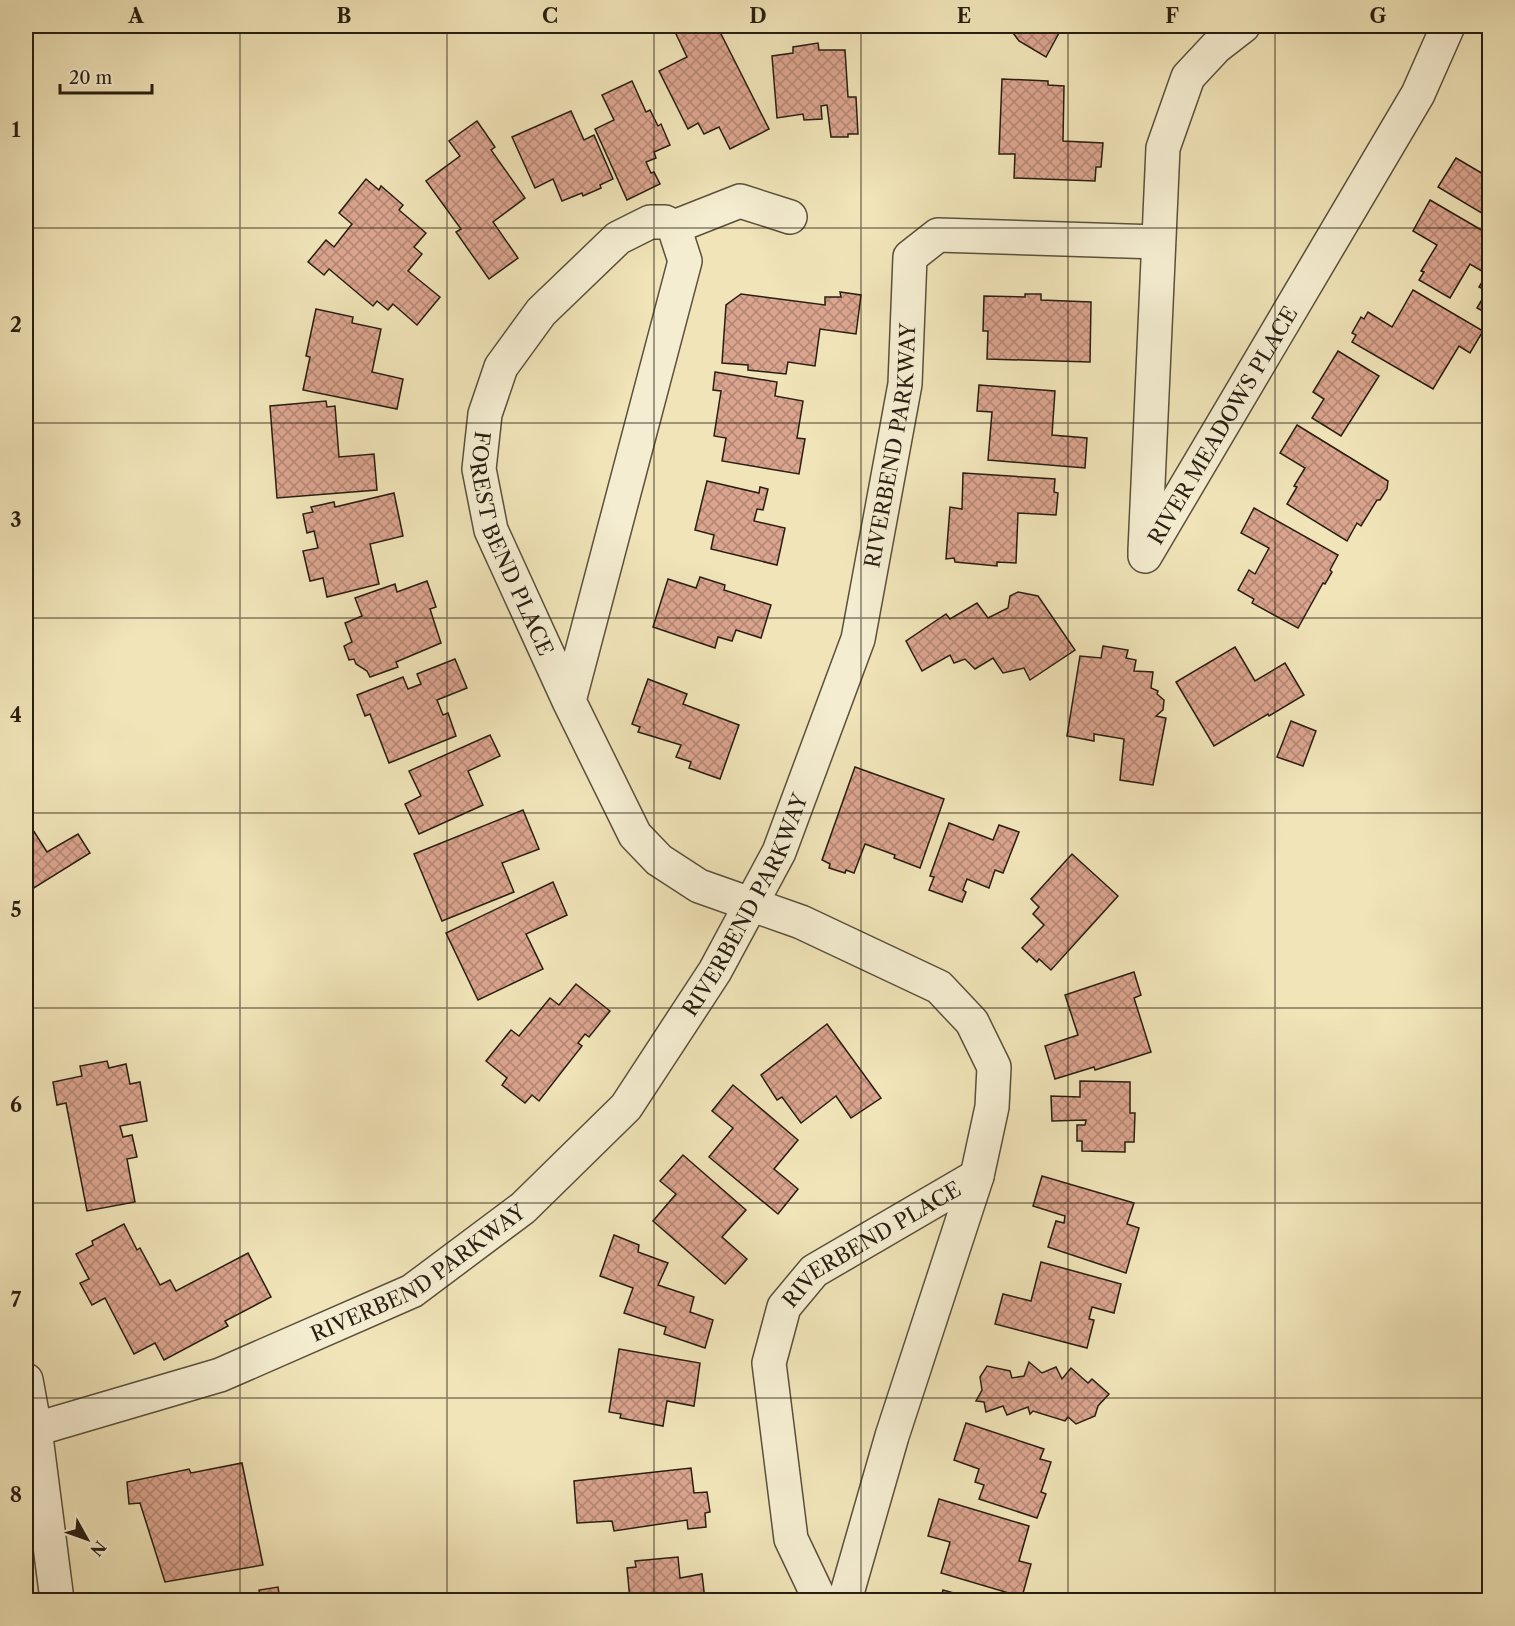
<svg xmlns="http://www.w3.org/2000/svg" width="1515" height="1626" font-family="'Libre Caslon Text',serif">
	<defs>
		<pattern id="building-cross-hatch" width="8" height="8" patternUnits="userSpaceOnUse" patternTransform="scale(1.5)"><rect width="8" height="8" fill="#dba48e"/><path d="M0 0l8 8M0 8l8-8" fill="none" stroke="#b28573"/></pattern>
	</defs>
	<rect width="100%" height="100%" fill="#f0e4b8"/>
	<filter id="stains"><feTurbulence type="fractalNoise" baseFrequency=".00333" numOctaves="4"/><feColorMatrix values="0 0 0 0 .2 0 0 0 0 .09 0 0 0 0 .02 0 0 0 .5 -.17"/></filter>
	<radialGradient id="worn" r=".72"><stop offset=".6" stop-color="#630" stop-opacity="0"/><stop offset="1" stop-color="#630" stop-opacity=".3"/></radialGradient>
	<g fill="url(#building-cross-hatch)" stroke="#281e11" stroke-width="1.5">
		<path d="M689 26H717L769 129 730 149 719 127 704 134 698 123 688 129 659 71 687 57 675 32Z"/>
		<path d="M1008 26H1050L1060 31 1046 57 1019 41Z"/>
		<path d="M818 43 819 50H845L848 97H856L858 134H848V137H831L827 105 821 106 822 119 804 120 803 114 777 118 772 56 793 53V47Z"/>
		<path d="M1002 79 1048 81V85L1064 86 1063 141 1103 143 1101 167H1096L1095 181 1014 178 1015 154H999Z"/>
		<path d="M632 81 646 112 650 110 658 126 661 124 670 145 654 152 656 158 646 162 651 173 654 172 660 184 627 200 595 129 614 120 602 95Z"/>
		<path d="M571 111 584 140 594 135 613 179 600 185 601 188 583 196 582 193 562 201 553 179 535 188 512 137Z"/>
		<path d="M477 121 495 147 491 150 525 198 493 222 518 258 489 279 456 232 461 229 426 181 460 156 449 141Z"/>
		<path d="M1456 158 1490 178V218L1438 187Z"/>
		<path d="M366 179 379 190 381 186 403 205 399 210 426 233 414 247 422 254 408 271 440 297 417 325 393 304 388 310 377 301 373 306 329 269 324 275 308 262 326 240 334 247 352 224 339 213Z"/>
		<path d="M1430 200 1490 235V315L1477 308 1487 291 1479 287 1487 274 1470 264 1450 298 1419 280 1424 272 1421 271 1437 245 1413 231Z"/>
		<path d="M1413 290 1483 331 1470 353 1459 346 1433 389 1352 342 1356 335 1352 333 1361 317 1364 319 1368 312 1392 327Z"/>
		<path d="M840 292 861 295 856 334 820 329 815 366 788 362 786 374 748 370V365L722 363 726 305 741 294 825 305V297H841Z"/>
		<path d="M1025 294H1041V300L1091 302 1090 362 987 359 988 331H983L984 296 1025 297Z"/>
		<path d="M316 309 353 317 352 323 381 329 372 372 403 379 397 409 303 390 310 357 306 356Z"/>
		<path d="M1338 351 1379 376 1341 436 1312 418 1324 399 1313 392Z"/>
		<path d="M715 372 777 382 775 396 803 401 797 438 805 439 799 474 722 461 726 438 714 436 721 391 713 390Z"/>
		<path d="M979 385 1055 391 1052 435 1087 438 1085 468 988 460 992 412 977 411Z"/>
		<path d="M326 401 327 407 335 406 339 457 374 454 377 490 277 498 270 406Z"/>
		<path d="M1297 425 1388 481 1387 489 1380 500H1377L1361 526 1357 523 1347 541 1287 504 1297 487 1294 486 1305 468 1280 453Z"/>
		<path d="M963 473 1055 479 1054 492 1058 493 1056 515 1018 513 1016 563 997 562V566L955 562 954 558 946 559 950 507 962 509Z"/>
		<path d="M707 481 759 493 760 487 768 489 763 510 757 509 754 521 785 528 777 565 711 549 714 535 695 530Z"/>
		<path d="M394 493 403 536 370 544 379 584 327 597 323 578 310 581 303 551 318 548 314 531 307 533 303 514 313 512 311 507 334 502 335 507Z"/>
		<path d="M1254 508 1338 555 1330 570 1332 572 1325 584 1323 583 1298 628 1252 603 1254 599 1238 590 1249 570 1255 574 1269 548 1241 533Z"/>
		<path d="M700 577 725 585 724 590 771 605 761 638 736 630 732 641 718 637 715 648 653 627 668 579 696 588Z"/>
		<path d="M427 581 436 607 430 609 441 643 396 662 398 667 370 677 367 671 356 664 354 659 349 660 344 646 352 642 345 623 362 616 355 598 395 584 397 592Z"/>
		<path d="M1018 592 1038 596 1075 650 1030 680 1024 668 1003 673 993 658 975 669 965 659 954 663 950 655 922 671 906 641 946 614 950 619 977 603 988 618 1008 608 1010 596Z"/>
		<path d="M1103 646 1128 650 1126 658 1136 660 1134 671 1153 672 1151 688 1158 691 1157 694 1164 700 1163 710 1156 716 1166 718 1153 785 1120 780 1124 739 1094 734V741L1067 736 1080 656 1101 658Z"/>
		<path d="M1235 647 1255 681 1285 663 1304 695 1269 716 1268 714 1214 746 1176 682Z"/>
		<path d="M455 659 467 688 437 700 443 715 448 713 456 736 389 763 370 714 365 716 357 695 403 677 408 689 421 684 417 674Z"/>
		<path d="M648 679 687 694 683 704 739 725 720 779 689 768 691 762 676 757 681 745 638 732 640 727 632 724Z"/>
		<path d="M1291 721 1316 731 1303 766 1277 757Z"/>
		<path d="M490 735 500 756 468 771 483 805 419 834 405 804 421 796 409 771Z"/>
		<path d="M855 767 944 799 920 868 894 858 895 855 865 844 854 873 846 870 845 873 829 868 830 864 822 860Z"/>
		<path d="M523 810 539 849 502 863 514 892 442 921 414 854Z"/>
		<path d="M26 819 47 852 78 834 90 853 29 891 26 885Z"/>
		<path d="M949 823 993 840 999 825 1019 832 1003 873 995 870 989 888 967 879 963 890 966 892 962 902 929 890 934 877 930 876Z"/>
		<path d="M1072 854 1118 896 1051 970 1039 959 1037 962 1022 948 1044 925 1033 914 1039 907 1031 899Z"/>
		<path d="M553 882 567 915 526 934 543 969 478 1000 446 933Z"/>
		<path d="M1134 972 1141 995 1134 998 1151 1052 1095 1070 1094 1067 1055 1079 1045 1046 1078 1035 1065 995Z"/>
		<path d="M576 984 610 1011 589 1037 585 1034 578 1043 582 1046 539 1101 532 1095 525 1103 502 1085 507 1078 486 1061 511 1030 519 1036 550 998 559 1005Z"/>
		<path d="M827 1024 881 1098 851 1118 836 1096 801 1123 782 1097 777 1100 761 1075Z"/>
		<path d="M107 1061 109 1068 126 1064 130 1084 140 1082 147 1121 120 1126 123 1137 132 1135 137 1157 127 1159 135 1202 87 1211 66 1103 57 1105 53 1082 82 1076 80 1066Z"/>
		<path d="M1080 1081 1130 1082V1113H1135L1134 1142H1125V1152L1082 1151V1141H1077V1125H1085L1086 1120 1052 1121 1051 1096 1080 1097Z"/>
		<path d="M733 1085 798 1140 774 1169 798 1189 778 1214 709 1157 733 1128 712 1111Z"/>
		<path d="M683 1155 746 1210 722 1237 747 1259 725 1284 653 1221 676 1194 660 1181Z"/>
		<path d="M1042 1176 1134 1203 1127 1224 1139 1228 1126 1273 1048 1247 1056 1221 1064 1223 1065 1216 1033 1206Z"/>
		<path d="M124 1224 137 1250 140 1248 160 1285 170 1280 176 1291 248 1253 271 1297 225 1321 228 1326 164 1360 155 1343 134 1354 105 1298 92 1305 80 1283 89 1279 76 1254 93 1245 92 1241Z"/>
		<path d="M614 1235 639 1245 638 1252 668 1263 658 1285 694 1297 690 1312 713 1320 705 1348 664 1334 666 1327 624 1313 633 1288 600 1276Z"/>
		<path d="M1041 1262 1121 1284 1114 1313 1092 1307 1089 1319 1094 1320 1087 1348 995 1324 1003 1294 1031 1301Z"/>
		<path d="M619 1349 700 1363 694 1406 667 1401 663 1426 620 1418 621 1414 609 1412Z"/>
		<path d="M1029 1362 1042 1373 1056 1367 1062 1379 1071 1368 1088 1383 1092 1379 1109 1394 1098 1406 1095 1416 1076 1424 1068 1417 1065 1421 1033 1411 1030 1414 1028 1407 1007 1415 1003 1406 986 1412 984 1402 976 1401 982 1390 980 1377 987 1366 1010 1371 1012 1378 1024 1376Z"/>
		<path d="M966 1423 1044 1449 1040 1459 1051 1462 1041 1492 1046 1494 1037 1518 979 1499 984 1485 975 1482 979 1469 954 1460Z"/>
		<path d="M242 1463 263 1565 165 1582 140 1503 129 1504 127 1482 189 1469 191 1473Z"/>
		<path d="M691 1468 694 1493 707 1492 710 1512 705 1513 706 1527 688 1529 687 1520 614 1531 612 1521 577 1523 574 1481Z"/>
		<path d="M939 1499 1029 1526 1019 1561 1031 1564 1022 1597 941 1573 950 1542 928 1536Z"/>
		<path d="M678 1557 680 1578 702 1574 705 1600H630L627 1568 636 1567 635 1561Z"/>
		<path d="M278 1587 280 1600H261L259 1590Z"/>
		<path d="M943 1590 978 1600H940Z"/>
	</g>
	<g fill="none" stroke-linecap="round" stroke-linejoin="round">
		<g stroke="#5a503b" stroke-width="36">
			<g id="minor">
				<path d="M674 227 740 201 790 217"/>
				<path d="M1145 551 1163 148 1188 77 1216 47 1243 26"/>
				<path id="s1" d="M1145 556 1418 94 1448 26"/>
				<path id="s2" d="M569 701 685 261 674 227 665 222H650L618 238 541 312 501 367 485 414 479 469 491 530 569 701 635 835 659 860 699 886 801 922 939 987 972 1022 994 1067 992 1107 977 1176 892 1436 845 1600"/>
				<path d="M26 1380 35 1429 57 1600"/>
				<path id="s3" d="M26 1432 220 1375 412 1291 523 1208 626 1107 715 971 779 852 858 639 905 384 910 257 938 235 1158 242"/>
				<path id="s4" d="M820 1600 791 1539 769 1363 784 1307 814 1271 977 1176"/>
			</g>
		</g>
		<use href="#minor" stroke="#f5edd1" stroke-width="33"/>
	</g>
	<path fill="none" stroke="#281e11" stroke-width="1.5" stroke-opacity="0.55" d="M240 26V1600M447 26V1600M654 26V1600M861 26V1600M1068 26V1600M1275 26V1600M26 228H1490M26 423H1490M26 618H1490M26 813H1490M26 1008H1490M26 1203H1490M26 1398H1490"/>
	<g text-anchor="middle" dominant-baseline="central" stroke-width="4.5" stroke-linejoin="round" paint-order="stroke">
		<g font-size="21" fill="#281e11" stroke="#f5edd1">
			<text stroke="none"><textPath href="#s1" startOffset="152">RIVER MEADOWS PLACE</textPath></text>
			<text stroke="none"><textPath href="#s3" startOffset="1416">RIVERBEND PARKWAY</textPath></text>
			<text stroke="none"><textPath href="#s2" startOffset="912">FOREST BEND PLACE</textPath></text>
			<text stroke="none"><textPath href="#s3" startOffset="930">RIVERBEND PARKWAY</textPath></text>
			<text stroke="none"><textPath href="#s4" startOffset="412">RIVERBEND PLACE</textPath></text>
			<text stroke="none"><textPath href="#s3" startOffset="426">RIVERBEND PARKWAY</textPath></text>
		</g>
	</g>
	<rect width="1515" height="1626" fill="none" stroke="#f0e4b8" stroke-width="66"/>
	<g transform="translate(87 1539) rotate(130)" stroke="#f5edd1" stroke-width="4.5" paint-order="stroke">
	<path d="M0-4.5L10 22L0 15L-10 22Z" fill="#281e11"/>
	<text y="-9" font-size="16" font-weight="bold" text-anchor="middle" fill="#281e11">N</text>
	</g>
	<path d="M60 84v9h92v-9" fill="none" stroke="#281e11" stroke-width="3"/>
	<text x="69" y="84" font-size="18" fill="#281e11" stroke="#f5edd1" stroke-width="4.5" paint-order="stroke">20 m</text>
	<rect x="33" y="33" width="1449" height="1560" fill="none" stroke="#281e11" stroke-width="2"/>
	<g font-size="20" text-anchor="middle" font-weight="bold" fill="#281e11">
		<text x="136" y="23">A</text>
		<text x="344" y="23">B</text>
		<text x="550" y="23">C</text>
		<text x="758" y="23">D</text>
		<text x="964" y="23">E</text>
		<text x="1172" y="23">F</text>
		<text x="1378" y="23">G</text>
		<text x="16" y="137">1</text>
		<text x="16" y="332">2</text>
		<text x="16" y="527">3</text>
		<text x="16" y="722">4</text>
		<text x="16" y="917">5</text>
		<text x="16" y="1112">6</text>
		<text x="16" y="1307">7</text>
		<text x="16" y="1502">8</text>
	</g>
	<rect width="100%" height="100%" filter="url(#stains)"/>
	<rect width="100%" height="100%" fill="url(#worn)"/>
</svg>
